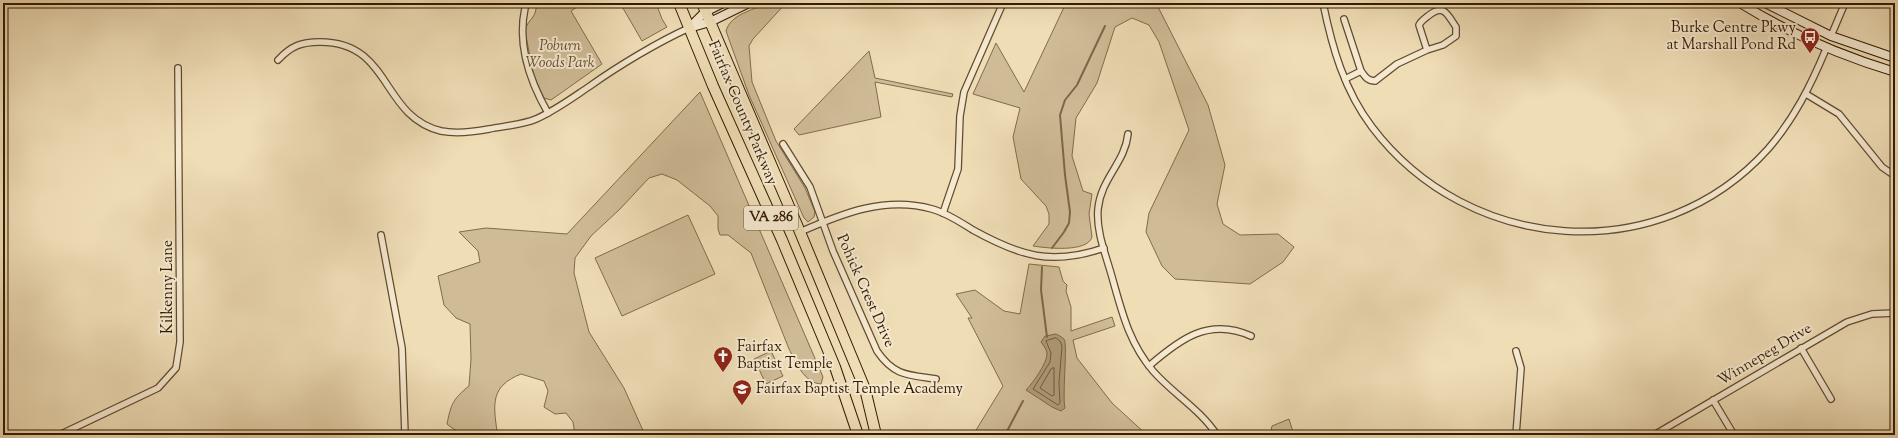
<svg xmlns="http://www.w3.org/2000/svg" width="1898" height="438" font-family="'Sorts Mill Goudy',serif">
	<rect width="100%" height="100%" fill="#efddb6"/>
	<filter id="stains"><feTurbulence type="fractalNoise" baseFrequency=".005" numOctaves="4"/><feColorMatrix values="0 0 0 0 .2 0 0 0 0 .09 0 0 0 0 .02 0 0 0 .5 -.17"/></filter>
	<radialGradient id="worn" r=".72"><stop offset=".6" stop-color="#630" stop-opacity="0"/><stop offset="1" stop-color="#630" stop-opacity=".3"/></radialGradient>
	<g fill="#cfbc97" stroke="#816b4c">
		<path d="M536 3H583L571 11 602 64 551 100 544 98 534 77 525 31C527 19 538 18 536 3Z"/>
		<path d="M620 3H656L662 19 667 27 642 41Z"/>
		<path d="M766 3H786L753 39 749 46 752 82 776 141 805 188 815 212 814 217 808 222 804 218 749 95 726 31C731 14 752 11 766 3Z"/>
		<path d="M1066 3H1156L1208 105 1225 165 1217 204 1223 224 1240 235 1278 234 1294 247 1283 262 1250 284 1175 279 1162 266 1146 232 1149 213 1189 130 1159 42 1149 25 1132 18 1115 27 1097 83 1076 118 1072 156 1083 191 1092 194 1089 214 1092 237C1087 253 1046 248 1033 246L1049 224V214L1046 206 1021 179 1013 137 1020 108 973 94 996 43 1024 92Z"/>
		<path d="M869 51 875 78 953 94 952 97 875 82 881 117 799 135 794 129Z"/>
		<path d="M700 92 823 377 821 384C804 383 796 362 789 349L751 253 728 235H720L718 229V216L710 206 677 180 662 174 649 178 620 209 591 236 575 258 574 273 589 332 624 388 645 435H575L573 422 566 413 555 414 544 407 548 391 544 381 521 374C491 386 493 403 497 431L496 435C476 435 463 438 447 424 451 404 453 399 469 386L471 359 470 324 456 318 444 305 438 276 480 262 478 251 459 232 486 228 567 234Z"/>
		<path d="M688 215 715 274 622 316 595 258Z"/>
		<path d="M1029 264 1059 267 1063 281 1067 285 1066 291 1071 307V331L1112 317 1115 326 1073 340 1077 358 1112 403 1147 435H973L1003 386 968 318H972L956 294 975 290 1004 311 1020 314Z"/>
		<path d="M771 351 783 376 766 384 754 359Z"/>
		<path d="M1289 419 1294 435H1270L1272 426Z"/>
	</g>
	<path fill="#af9b78" stroke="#7d6748" d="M1056 334C1058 335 1062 337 1064 339 1068 344 1062 394 1065 408L1061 411 1052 407 1026 390C1033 383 1047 363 1047 354 1047 350 1044 346 1041 342L1045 336Z"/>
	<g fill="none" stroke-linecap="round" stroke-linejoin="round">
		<g stroke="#715a3c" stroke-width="1">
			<path d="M1056 338 1060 341 1062 346 1059 383 1060 403 1058 405 1033 389 1050 362 1051 353 1046 341Z"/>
			<path d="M1054 368V395L1052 396 1040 388 1051 369Z"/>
		</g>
		<g stroke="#7d6748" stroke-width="2">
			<path d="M1052 248 1064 232 1069 223 1070 212 1065 175 1060 115 1065 100 1077 85 1105 26"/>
			<path d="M1042 267 1041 290 1047 337"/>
			<path d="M1005 435 1023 401"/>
		</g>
		<g stroke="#624b2e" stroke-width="8">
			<g id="street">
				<path d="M1323 3C1332 47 1344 90 1372 127 1468 254 1659 270 1768 149 1794 119 1811 85 1826 49"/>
				<path d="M525 8C517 45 529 80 548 113"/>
				<path d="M1344 19 1361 71"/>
				<path d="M1831 36 1845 3"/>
				<path d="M278 60C291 46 301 42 320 42 392 42 380 116 441 131 456 134 473 132 489 129 504 126 522 125 536 119 556 110 572 98 590 86 618 66 658 42 689 28"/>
				<path d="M1345 79 1361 71C1365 76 1367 81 1375 81L1397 64 1427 50 1419 25C1421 21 1424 19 1428 16 1444 3 1447 14 1456 27V36L1443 45 1427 50"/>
				<path d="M1806 94 1839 114 1882 167 1895 176"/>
				<path d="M1128 134C1125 163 1101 178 1098 209 1096 232 1106 255 1112 277 1122 312 1129 343 1153 371 1173 394 1200 409 1217 435"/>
				<path d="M783 144 810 187 833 251 877 351C894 376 908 375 936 379"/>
				<path d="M943 213 958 169 960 116 964 92 1003 3"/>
				<path d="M800 232C843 213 886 196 932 209 947 213 960 222 973 230 1020 256 1051 266 1104 248"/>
				<path d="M381 235 402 348 405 435"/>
				<path d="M1801 348 1831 399"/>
				<path d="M1516 351 1521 368 1516 435"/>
				<path d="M1149 366C1180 339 1209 317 1251 336"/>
				<path d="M1713 400 1734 435"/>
				<path d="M59 435 158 388 176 368 180 342 178 68"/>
				<path d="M1654 435 1847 322 1872 314 1895 313"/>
			</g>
		</g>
		<g stroke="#331a00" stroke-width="10">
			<g id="secondary">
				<path d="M1740 3C1790 34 1839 55 1895 72"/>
				<path d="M1765 3 1831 36 1895 58"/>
				<path d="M690 27 705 12 723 3"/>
				<path d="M689 28 710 22 749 3"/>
			</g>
		</g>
		<g stroke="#331a00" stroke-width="12">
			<g id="highway">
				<path d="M679 3 713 86 782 240 835 367 858 435"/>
				<path d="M702 3 800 232 865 389 876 435"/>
			</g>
		</g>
		<use href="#street" stroke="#f5e9d0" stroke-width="5.5"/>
		<use href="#secondary" stroke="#f5e9d0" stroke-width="8"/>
		<use href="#highway" stroke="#efddb6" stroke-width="10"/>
	</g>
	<defs>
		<g id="bus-pin" transform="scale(1)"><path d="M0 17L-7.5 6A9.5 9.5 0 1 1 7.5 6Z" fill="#8f2418" stroke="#f5e9d0"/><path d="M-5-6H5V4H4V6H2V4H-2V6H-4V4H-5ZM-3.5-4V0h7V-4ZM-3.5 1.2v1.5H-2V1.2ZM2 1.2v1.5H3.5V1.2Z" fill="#fff"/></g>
		<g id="church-pin" transform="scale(1)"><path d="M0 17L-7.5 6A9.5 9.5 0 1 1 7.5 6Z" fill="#8f2418" stroke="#f5e9d0"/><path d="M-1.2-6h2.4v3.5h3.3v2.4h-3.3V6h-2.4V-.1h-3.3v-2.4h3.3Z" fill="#fff"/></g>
		<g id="school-pin" transform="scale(1)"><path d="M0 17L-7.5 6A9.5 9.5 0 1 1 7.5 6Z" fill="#8f2418" stroke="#f5e9d0"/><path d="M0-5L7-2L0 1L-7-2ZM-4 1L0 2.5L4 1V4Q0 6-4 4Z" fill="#fff"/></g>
	</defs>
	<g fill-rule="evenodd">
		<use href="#bus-pin" x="1810" y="37"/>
		<use href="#church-pin" x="723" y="356"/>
		<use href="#school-pin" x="742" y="389"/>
	</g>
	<g text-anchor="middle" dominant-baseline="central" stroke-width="4" stroke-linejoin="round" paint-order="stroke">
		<rect fill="#f5e9d0" stroke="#6d583e" stroke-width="1" x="744" y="206" width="54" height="24" rx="3"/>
		<g font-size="14" font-weight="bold" fill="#331a00">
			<text x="771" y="218">VA 286</text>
		</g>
		<g font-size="15" fill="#331a00" stroke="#f5e9d0" text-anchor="start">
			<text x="1796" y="28" text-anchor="end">Burke Centre Pkwy<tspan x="1796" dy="17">at Marshall Pond Rd</tspan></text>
			<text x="737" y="347">Fairfax<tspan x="737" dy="17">Baptist Temple</tspan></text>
			<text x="756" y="389">Fairfax Baptist Temple Academy</text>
		</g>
		<g font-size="15" font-style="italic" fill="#624b2d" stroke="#f5e9d0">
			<text x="560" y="46">Poburn<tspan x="560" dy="17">Woods Park</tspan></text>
		</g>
		<g font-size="15" fill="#331a00" stroke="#f5e9d0">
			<text transform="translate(742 113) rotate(67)">Fairfax County Parkway</text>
			<text transform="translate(168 287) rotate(-90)">Kilkenny Lane</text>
			<text transform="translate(865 291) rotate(66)">Pohick Crest Drive</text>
			<text transform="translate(1765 355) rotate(-31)">Winnepeg Drive</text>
		</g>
	</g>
	<rect width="1898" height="438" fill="none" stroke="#efddb6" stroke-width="16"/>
	<rect x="4" y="4" width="1890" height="430" fill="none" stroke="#331a00" stroke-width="2"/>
	<rect x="8" y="8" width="1882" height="422" fill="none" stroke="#331a00"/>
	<rect width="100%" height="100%" filter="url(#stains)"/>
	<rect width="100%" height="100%" fill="url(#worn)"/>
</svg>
